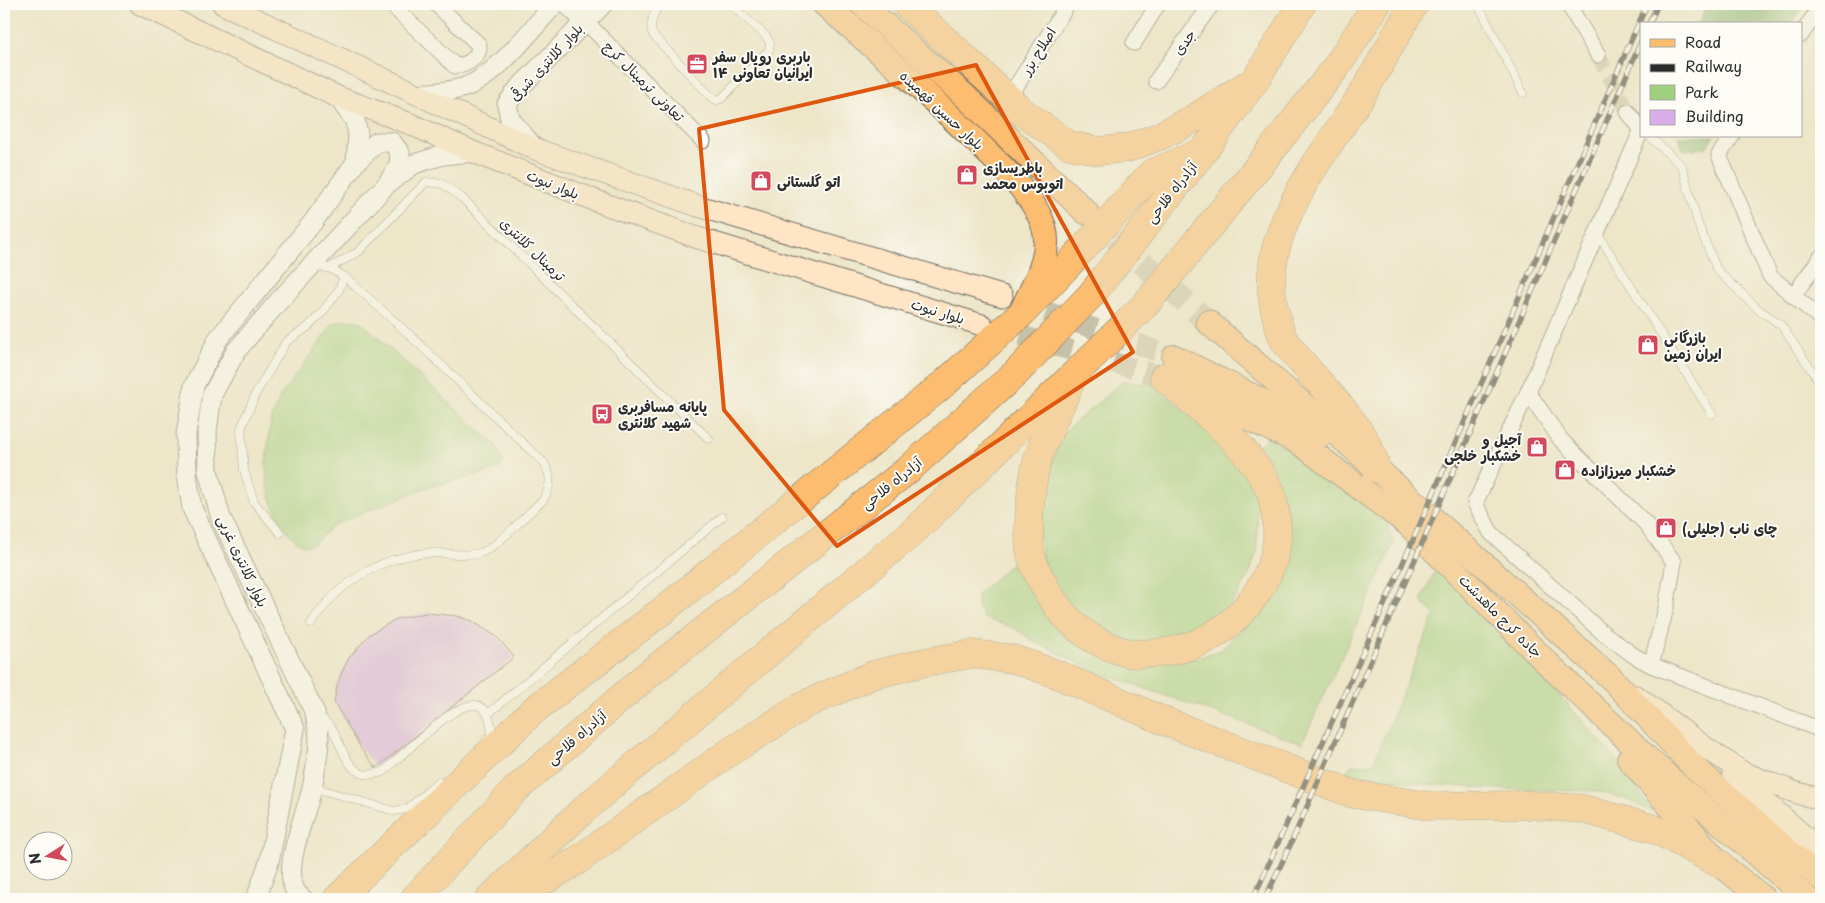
<svg xmlns="http://www.w3.org/2000/svg" width="1825" height="903" font-family="'Playpen Sans','Playpen Sans Arabic',sans-serif">
	<rect width="100%" height="100%" fill="#fdfcf7"/>
	<filter id="ink" filterUnits="userSpaceOnUse"><feTurbulence type="fractalNoise" baseFrequency=".02" numOctaves="2"/><feDisplacementMap in="SourceGraphic" scale="10" xChannelSelector="R" yChannelSelector="G"/><feConvolveMatrix kernelMatrix="1 2 1 2 8 2 1 2 1" color-interpolation-filters="sRGB"/></filter>
	<filter id="wash" filterUnits="userSpaceOnUse"><feTurbulence type="fractalNoise" baseFrequency=".0096" numOctaves="4" result="noise"/><feDisplacementMap in="SourceGraphic" scale="20" xChannelSelector="R" yChannelSelector="G"/><feGaussianBlur stdDeviation="1.12" result="paint"/><feColorMatrix in="noise" values="0 0 0 0 0 0 0 0 0 0 0 0 0 0 0 0 0 1.4 0 .05"/><feComposite in="paint" operator="in"/></filter>
	<g filter="url(#wash)">
		<rect width="100%" height="100%" fill="#ede6c9"/>
		<g fill="#9fd07f" stroke="#657e55">
			<path d="M350 320 361 322 496 446 503 460 501 466 495 470 423 489 335 524 312 545 305 546 298 542 288 533 277 514 270 496 267 480 266 463 271 420 281 395 333 324 339 321Z"/>
			<path d="M1123 381 1155 385 1254 472 1258 496 1257 551 1247 580 1224 616 1170 644H1138L1100 630 1064 601 1042 566 1037 500 1064 432Z"/>
			<path d="M1266 438 1286 447 1385 518 1394 543 1302 743 1095 671 1034 641 1014 628 984 618 977 606V595L1014 561 1051 618 1194 659 1221 650 1246 625 1267 594 1276 474 1259 445Z"/>
			<path d="M1437 567 1539 672 1623 767 1653 812 1626 799 1596 791 1498 789 1424 784 1345 773 1352 765 1373 764 1435 614 1421 601Z"/>
		</g>
		<g fill="#7fb26e" stroke="#556e4c">
			<path d="M1707 4H1805L1792 24H1699Z"/>
			<path d="M1679 136H1714L1706 148 1683 150Z"/>
		</g>
		<g id="blocks">
			<path fill="#d8ade8" d="M426 613 457 616 472 621 497 637 514 657 376 768 362 750 334 702 337 686 342 672 349 658 369 635 396 619Z"/>
		</g>
	</g>
	<g filter="url(#ink)">
		<use href="#blocks" fill-opacity="0" stroke="#6f6c62" stroke-width="1"/>
		<g fill="none" stroke-linecap="round" stroke-linejoin="round">
			<path stroke="#c6c1a9" stroke-width="15" stroke-dasharray="15 8" stroke-linecap="butt" d="M1598 55 1628 112"/>
			<g stroke="#c6c1a9" stroke-width="21" stroke-dasharray="21 11" stroke-linecap="butt">
				<path d="M1016 301 1174 357"/>
				<path d="M990 327 1164 377"/>
			</g>
			<path stroke="#c6c1a9" stroke-width="24" stroke-dasharray="24 12" stroke-linecap="butt" d="M1088 214 1208 322"/>
			<g stroke="#6f6c62" stroke-width="9">
				<g id="service">
					<path d="M658 4C655 13 648 25 653 35L712 98 717 100 722 98 769 50 770 43 766 36 730 4"/>
					<path d="M1478 4 1523 93"/>
					<path d="M1649 136 1682 166 1698 224 1717 270 1758 309 1781 325 1821 384"/>
					<path d="M1597 233 1712 414"/>
					<path d="M329 268 358 252 426 182 443 184 462 198 709 439"/>
					<path d="M280 533 254 502 244 470 241 429 255 395 286 342 308 327 321 314 339 290 344 276"/>
					<path d="M311 624C337 583 381 556 430 553 446 552 464 557 480 553 496 549 529 512 543 500 551 487 552 476 544 463L413 338 344 276 329 268 313 267"/>
					<path d="M488 714 722 517"/>
					<path d="M319 716C323 720 330 725 333 730 340 743 347 769 363 774 369 776 377 773 383 772 395 761 408 749 421 738 442 720 488 676 492 734L487 739"/>
					<path d="M312 787 394 811 407 809 439 782"/>
				</g>
			</g>
			<g stroke="#6f6c62" stroke-width="17">
				<g id="minor">
					<path d="M391 4 455 66C467 66 480 57 479 45L436 4"/>
					<path d="M1568 4 1598 55"/>
					<path d="M585 21 703 141"/>
					<path d="M1801 35 1821 6"/>
					<path d="M1134 43 1158 4"/>
					<path d="M1156 81 1212 4"/>
					<path d="M1008 99 1068 4"/>
					<path d="M1628 112 1641 129"/>
					<path d="M1732 136 1719 155 1770 276 1821 319"/>
					<path d="M1793 296 1821 257"/>
					<path d="M1528 392 1641 131"/>
					<path d="M1651 665 1666 608 1674 562 1646 524 1561 440 1528 392 1475 503 1491 533 1602 632 1633 655 1651 665 1821 730"/>
				</g>
			</g>
			<g stroke="#6f6c62" stroke-width="21">
				<g id="tertiary">
					<path d="M567 4 585 21"/>
					<path d="M416 94C433 93 449 92 465 87 496 77 532 28 555 4"/>
					<path d="M535 149 510 119 507 104 518 89 603 4"/>
					<path d="M356 162 377 142H392L400 153 399 165 389 181"/>
					<path d="M256 899 269 862 295 729 192 508 187 475 186 434 194 386 218 339 313 222 356 162 358 134 355 121 338 97"/>
					<path d="M303 899C274 881 308 812 313 784 315 770 319 754 319 739 319 730 316 721 315 713L221 518 208 471 207 431 212 395 236 351 278 302 387 184 414 164 443 155 473 152"/>
				</g>
			</g>
			<g stroke="#6f6c62" stroke-width="23">
				<g id="secondary">
					<path d="M140 4 338 97 408 123 473 152 594 200 698 238 982 325"/>
					<path d="M223 4 535 149 698 206 1002 296"/>
					<path d="M1636 696 1706 748 1744 773 1797 793 1821 799"/>
					<path d="M1733 773 1821 851"/>
				</g>
			</g>
			<g stroke="#6f6c62" stroke-width="26">
				<g id="primary">
					<path d="M824 4C879 51 933 98 984 149 1006 171 1034 196 1044 227 1052 254 1035 282 1024 306"/>
					<path d="M862 4 966 97 1086 212"/>
					<path d="M1208 322 1376 468 1613 680 1693 766 1788 851 1821 878"/>
					<path d="M1174 357 1284 412 1319 436"/>
					<path d="M1183 387 1300 443 1408 524 1543 659 1652 763 1808 899"/>
					<path d="M1629 759 1720 864 1764 899"/>
				</g>
			</g>
			<g stroke="#6f6c62" stroke-width="29">
				<g id="motorway">
					<path d="M906 4 1025 114 1069 145 1099 151 1128 148 1162 135 1193 119 1245 86"/>
					<path d="M1069 386C1059 409 1047 432 1039 455 1031 478 1027 525 1030 549 1032 565 1041 580 1049 594 1067 624 1093 644 1128 653 1135 655 1146 653 1154 653 1206 650 1246 619 1268 573 1278 550 1279 535 1275 511 1273 505 1273 498 1271 492 1249 445 1202 411 1164 377"/>
					<path d="M1376 468C1367 424 1310 378 1284 340 1280 333 1278 323 1276 315 1253 237 1322 158 1361 96 1380 66 1396 34 1414 4"/>
					<path d="M337 899 534 710 662 611 946 382 1021 314 1069 264 1152 173 1202 152"/>
					<path d="M414 899 515 790 645 677 909 469 1017 372 1091 295 1203 152 1256 79 1302 4"/>
					<path d="M490 899 582 811 755 664 915 530 1146 304 1262 162 1337 66 1377 4"/>
					<path d="M514 899 578 860 731 751 808 703 873 675 925 662 972 654 1013 659 1054 673 1164 721 1353 794 1429 806 1530 805 1583 809 1655 829 1720 864"/>
				</g>
			</g>
			<use href="#service" stroke="#fff" stroke-width="8"/>
			<use href="#minor" stroke="#fff" stroke-width="15"/>
			<use href="#tertiary" stroke="#fff" stroke-width="19"/>
			<use href="#secondary" stroke="#fee5c5" stroke-width="21"/>
			<use href="#primary" stroke="#fcbd6f" stroke-width="24"/>
			<use href="#motorway" stroke="#fcbd6f" stroke-width="28"/>
			<g stroke="#2b2b2b" stroke-width="5.5">
				<g id="rail">
					<path d="M1649 24 1658 4"/>
					<path d="M1253 899 1406 556 1647 4"/>
					<path d="M1265 899 1292 841 1641 42"/>
				</g>
			</g>
			<use href="#rail" stroke="#fdfcf7" stroke-width="4" stroke-dasharray="11" stroke-linecap="butt"/>
		</g>
	</g>
	<path d="M0 0H1825V903H0ZM976 65 1133 352 837 546 724 410 699 129Z" fill="#ede6c9" fill-opacity=".55" fill-rule="evenodd"/>
	<path fill="none" stroke="#df570e" stroke-width="4" stroke-linejoin="round" d="M976 65 1133 352 837 546 724 410 699 129Z"/>
	<defs>
		<g id="office-square" transform="scale(1.125)"><rect x="-9" y="-9" width="18" height="18" rx="4" fill="#d1495b" stroke="#fdfcf7"/><path d="M-6-3h4V-5.5h4V-3h4V5H-6ZM-1-4.5V-3h2v-1.5ZM-6 0V1H6V0Z" fill="#fff"/></g>
		<g id="shop-square" transform="scale(1.125)"><rect x="-9" y="-9" width="18" height="18" rx="4" fill="#d1495b" stroke="#fdfcf7"/><path d="M-5-2.5h2.3a2.7 3.5 0 0 1 5.4 0H5L5.5 6h-11ZM-1.5-2.5h3a1.5 2.3 0 0 0-3 0Z" fill="#fff"/></g>
		<g id="bus-square" transform="scale(1.125)"><rect x="-9" y="-9" width="18" height="18" rx="4" fill="#d1495b" stroke="#fdfcf7"/><path d="M-5-6H5V4H4V6H2V4H-2V6H-4V4H-5ZM-3.5-4V0h7V-4ZM-3.5 1.2v1.5H-2V1.2ZM2 1.2v1.5H3.5V1.2Z" fill="#fff"/></g>
	</defs>
	<g fill-rule="evenodd">
		<use href="#office-square" x="697" y="64"/>
		<use href="#shop-square" x="967" y="175"/>
		<use href="#shop-square" x="761" y="181"/>
		<use href="#shop-square" x="1648" y="345"/>
		<use href="#bus-square" x="602" y="414"/>
		<use href="#shop-square" x="1537" y="447"/>
		<use href="#shop-square" x="1565" y="470"/>
		<use href="#shop-square" x="1666" y="528"/>
	</g>
	<g text-anchor="middle" dominant-baseline="central" stroke-width="4" stroke-linejoin="round" paint-order="stroke">
		<g font-size="14" fill="#2b2b2b" stroke="#fdfcf7">
			<text transform="translate(1184 42) rotate(-54)">جدی</text>
			<text transform="translate(1038 51) rotate(-58)">اصلاح بزر</text>
			<text transform="translate(546 62) rotate(-47)">بلوار کلانتری شرقی</text>
			<text transform="translate(644 81) rotate(45)">تعاونی ترمینال کرج</text>
			<text transform="translate(942 110) rotate(43)">بلوار حسین فهمیده</text>
			<text transform="translate(553 184) rotate(22)">بلوار نبوت</text>
			<text transform="translate(1171 192) rotate(-52)">آزادراه فلاحی</text>
			<text transform="translate(533 249) rotate(44)">ترمینال کلانتری</text>
			<text transform="translate(938 311) rotate(17)">بلوار نبوت</text>
			<text transform="translate(891 483) rotate(-39)">آزادراه فلاحی</text>
			<text transform="translate(243 561) rotate(65)">بلوار کلانتری غربی</text>
			<text transform="translate(1501 616) rotate(45)">جاده کرج ماهدشت</text>
			<text transform="translate(576 737) rotate(-41)">آزادراه فلاحی</text>
		</g>
		<g font-size="14" font-weight="bold" fill="#2b2b2b" stroke="#fdfcf7" text-anchor="start">
			<text x="713" y="56">باربری رویال سفر<tspan x="713" dy="16">ایرانیان تعاونی ۱۴</tspan></text>
			<text x="983" y="167">باطریسازی<tspan x="983" dy="16">اتوبوس محمد</tspan></text>
			<text x="777" y="181">اتو گلستانی</text>
			<text x="1664" y="337">بازرگانی<tspan x="1664" dy="16">ایران زمین</tspan></text>
			<text x="618" y="406">پایانه مسافربری<tspan x="618" dy="16">شهید کلانتری</tspan></text>
			<text x="1521" y="439" text-anchor="end">آجیل و<tspan x="1521" dy="16">خشکبار خلجی</tspan></text>
			<text x="1581" y="470">خشکبار میرزازاده</text>
			<text x="1682" y="528">چای ناب (جلیلی)</text>
		</g>
	</g>
	<rect width="1825" height="903" fill="none" stroke="#fdfcf7" stroke-width="20"/>
	<rect x="1640" y="22" width="162" height="115" fill="#fdfcf7" stroke="#a9a8a5"/>
	<rect x="1650" y="39" width="25" height="8" fill="#fcbd6f" stroke="#a9a8a5"/>
	<text x="1685" y="48" font-size="15" fill="#2b2b2b">Road</text>
	<rect x="1650" y="64" width="25" height="8" fill="#2b2b2b" stroke="#a9a8a5"/>
	<text x="1685" y="72" font-size="15" fill="#2b2b2b">Railway</text>
	<rect x="1650" y="85" width="25" height="15" fill="#9fd07f" stroke="#a9a8a5"/>
	<text x="1685" y="98" font-size="15" fill="#2b2b2b">Park</text>
	<rect x="1650" y="110" width="25" height="15" fill="#d8ade8" stroke="#a9a8a5"/>
	<text x="1685" y="122" font-size="15" fill="#2b2b2b">Building</text>
	<g transform="translate(48 856) rotate(259)"><circle r="24" fill="#fdfcf7" stroke="#a9a8a5"/>
	<path d="M0-4L9 19L0 12L-9 19Z" fill="#d1495b"/>
	<text y="-8" font-size="14" font-weight="bold" text-anchor="middle" fill="#2b2b2b">N</text>
	</g>
</svg>
